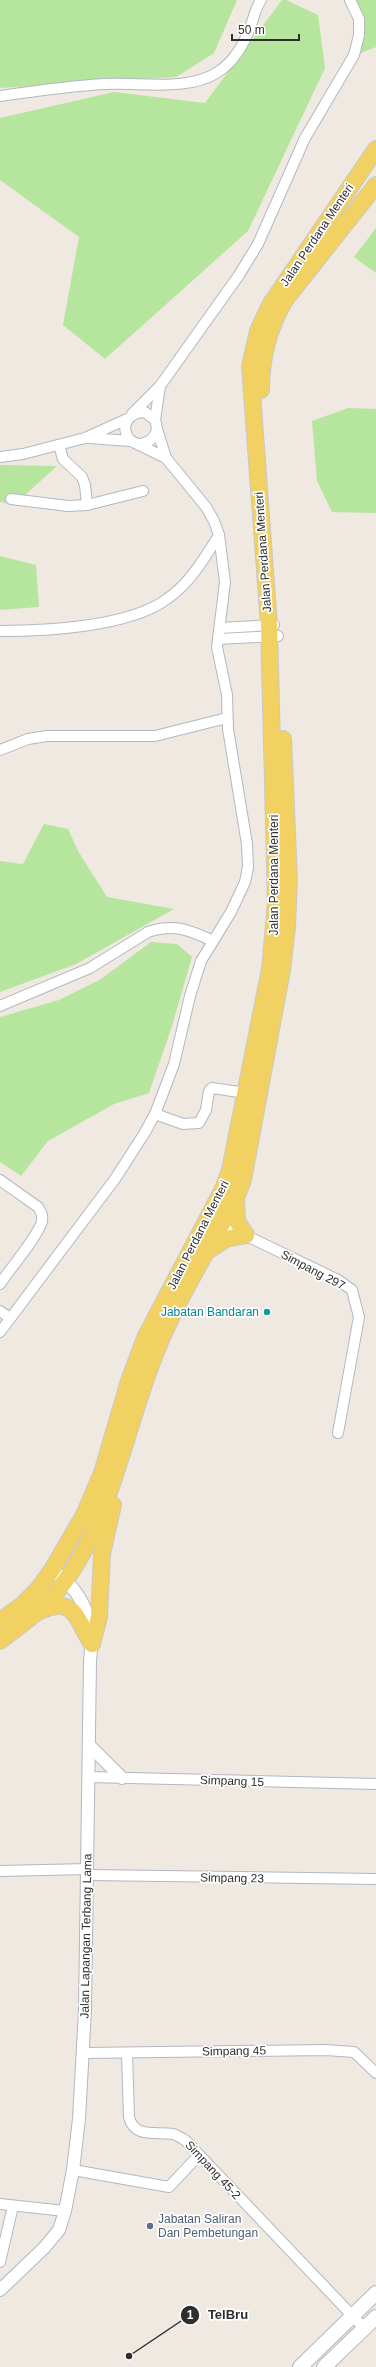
<svg xmlns="http://www.w3.org/2000/svg" width="376" height="2367" font-family="Arial,sans-serif">
	<rect width="100%" height="100%" fill="#efe9e1"/>
	<g fill="#b6e59e">
		<path d="M0 0H237L214 53 176 77 0 88Z"/>
		<path d="M282 0H286L318 15 325 68 248 231 105 359 63 325 79 237 0 180V118L114 92 205 103Z"/>
		<path d="M348 0H376V47L361 53Z"/>
		<path d="M376 228V273L354 257Z"/>
		<path d="M348 408 376 409V513L332 512 317 481 312 421Z"/>
		<path d="M0 465 57 466 15 504 0 502Z"/>
		<path d="M0 556 36 565 39 607 0 610Z"/>
		<path d="M44 824 68 829 78 851 107 897 174 909 76 964 0 992V861L23 864Z"/>
		<path d="M151 942 177 944 192 957 172 1026 149 1093 114 1104 48 1141 21 1176 0 1162V1017L59 1000 101 979Z"/>
	</g>
	<g fill="none" stroke-linecap="round" stroke-linejoin="round">
		<g stroke="#b4b7c1" stroke-width="12">
			<g id="minor">
				<path d="M0 96C35 91 70 86 105 84 141 82 187 92 218 72 235 61 246 40 252 22 255 14 256 7 261 0"/>
				<path d="M132 414 160 386 239 275 258 244 305 138 354 55 359 35V19L350 0"/>
				<path d="M155 420 160 386"/>
				<path d="M157 429 166 458"/>
				<path d="M89 438 131 441"/>
				<path d="M59 445 63 459 82 477 85 485 87 505"/>
				<path d="M0 457 23 454 85 438 127 419"/>
				<path d="M11 499 68 506 87 505 143 491"/>
				<path d="M220 628 274 625"/>
				<path d="M0 631C46 631 129 627 167 599 190 583 204 559 219 535"/>
				<path d="M218 639 278 636"/>
				<path d="M0 750 28 739 47 736H155L227 718"/>
				<path d="M0 1006 90 968 148 932C173 923 190 930 213 941"/>
				<path d="M155 1114 183 1124 199 1123 206 1110 209 1091 212 1088 246 1093"/>
				<path d="M0 1180 38 1207C41 1212 43 1215 42 1221 39 1235 9 1270 0 1284"/>
				<path d="M218 1222 338 1280 352 1290 359 1317 338 1433"/>
				<path d="M0 1311 10 1318"/>
				<path d="M0 1332 115 1179 144 1134 155 1114 174 1064 190 996 201 961 231 912 245 882 248 867 247 844 228 729 227 695 217 647 225 582 219 535 214 521 206 507 166 458 131 441C119 428 127 412 145 412L155 420C160 433 153 442 140 444"/>
				<path d="M88 1777 376 1784"/>
				<path d="M0 1871 88 1869"/>
				<path d="M88 1875 376 1879"/>
				<path d="M84 2053 326 2050 354 2052 376 2073"/>
				<path d="M127 2054 129 2117C134 2139 157 2131 173 2134 177 2135 181 2138 185 2140L364 2328"/>
				<path d="M73 2170 169 2187 199 2155"/>
				<path d="M0 2204 65 2211"/>
				<path d="M0 2262 13 2206"/>
			</g>
		</g>
		<g stroke="#b4b7c1" stroke-width="14">
			<g id="tertiary">
				<path d="M89 1745 122 1778"/>
				<path d="M0 2290 44 2248 59 2230 65 2211 73 2170 79 2119 85 2010 90 1661C94 1626 87 1597 59 1575"/>
			</g>
		</g>
		<g stroke="#b4b7c1" stroke-width="16">
			<g id="secondary">
				<path d="M300 2367 376 2293"/>
				<path d="M324 2367 376 2317"/>
			</g>
		</g>
		<g stroke="#c9c9c9" stroke-width="18">
			<g id="primary">
				<path d="M261 390C261 357 268 329 285 300L376 185"/>
				<path d="M236 1198 237 1221 246 1235"/>
				<path d="M209 1250 226 1239 246 1235"/>
				<path d="M40 1611C76 1595 76 1620 92 1644"/>
				<path d="M0 1621 22 1605 38 1589 52 1570 84 1515 102 1473 129 1381 145 1338 223 1189 230 1170 270 969 276 903 269 625 250 366 258 331 270 305 376 149"/>
				<path d="M0 1641C19 1626 40 1612 55 1594 112 1525 123 1432 156 1352 177 1299 209 1249 236 1198L243 1180 282 970 287 927 289 879 283 739"/>
				<path d="M92 1644 99 1617 102 1554 113 1505"/>
			</g>
		</g>
		<use href="#minor" stroke="#fff" stroke-width="10"/>
		<use href="#tertiary" stroke="#fff" stroke-width="12"/>
		<use href="#secondary" stroke="#fff" stroke-width="14"/>
		<use href="#primary" stroke="#f2d163" stroke-width="16"/>
	</g>
	<circle fill="#0f9aa8" stroke="#fff" stroke-width="1.5" cx="267" cy="1312" r="4"/>
	<circle fill="#5c6f8a" stroke="#fff" stroke-width="1.5" cx="150" cy="2226" r="4"/>
	<g text-anchor="middle" dominant-baseline="central" stroke-width="3.5" stroke-linejoin="round" paint-order="stroke">
		<g font-size="12" fill="#2e2e2e" stroke="#fff">
			<text transform="translate(317 235) rotate(-56)">Jalan Perdana Menteri</text>
			<text transform="translate(263 552) rotate(-94)">Jalan Perdana Menteri</text>
			<text transform="translate(274 875) rotate(-90)">Jalan Perdana Menteri</text>
			<text transform="translate(198 1235) rotate(-63)">Jalan Perdana Menteri</text>
			<text transform="translate(313 1270) rotate(28)">Simpang 297</text>
			<text transform="translate(232 1781) rotate(2)">Simpang 15</text>
			<text transform="translate(232 1878) rotate(1)">Simpang 23</text>
			<text transform="translate(86 1936) rotate(-89)">Jalan Lapangan Terbang Lama</text>
			<text transform="translate(234 2051) rotate(-1)">Simpang 45</text>
			<text transform="translate(213 2170) rotate(47)">Simpang 45-2</text>
		</g>
		<g font-size="12" fill="#0d838f" stroke="#fff" text-anchor="end">
			<text x="259" y="1312">Jabatan Bandaran</text>
		</g>
		<g font-size="12" fill="#4e5e75" stroke="#fff" text-anchor="start">
			<text x="158" y="2219">Jabatan Saliran<tspan x="158" dy="14">Dan Pembetungan</tspan></text>
		</g>
	</g>
	<path fill="none" stroke="#2e2e2e" stroke-width="1.5" d="M129 2356L190 2315"/>
	<g fill="#2e2e2e" stroke="#fff" stroke-width="1.5">
		<circle cx="129" cy="2356" r="4"/>
		<circle cx="190" cy="2315" r="10"/>
	</g>
	<g font-size="12" text-anchor="middle" font-weight="bold" fill="#fff">
		<text x="190" y="2319">1</text>
	</g>
	<g font-size="13" text-anchor="middle" font-weight="bold" fill="#2e2e2e" stroke="#fff" stroke-width="3.5" stroke-linejoin="round" paint-order="stroke">
		<text x="228" y="2319">TelBru</text>
	</g>
	<path d="M232 34v6h67v-6" fill="none" stroke="#2e2e2e" stroke-width="2"/>
	<text x="238" y="34" font-size="12" fill="#2e2e2e" stroke="#ffffff" stroke-width="3" paint-order="stroke">50 m</text>
</svg>
